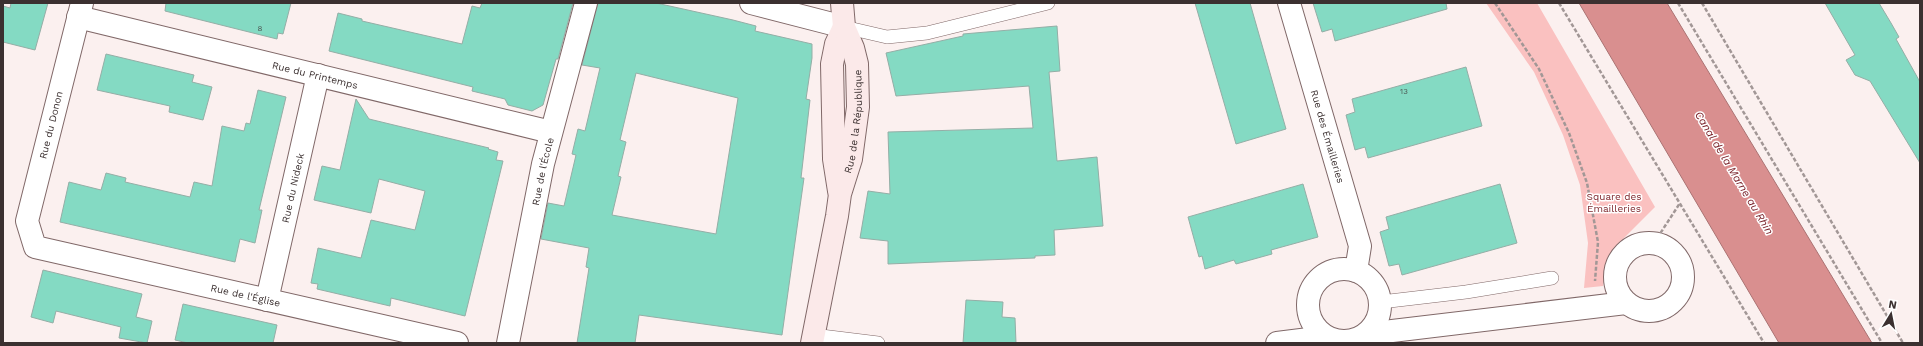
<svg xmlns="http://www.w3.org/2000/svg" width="1923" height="346" font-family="'Work Sans',sans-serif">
	<rect width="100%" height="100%" fill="#fbf0ef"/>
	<path fill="#fac1c0" d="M1486 3H1537L1655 207 1616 246 1608 257 1603 286 1584 288 1588 243 1580 185 1563 135 1534 72Z"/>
	<path fill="#d98f8f" stroke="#aa7272" d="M1579 3H1667L1872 343H1779Z"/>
	<g fill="#84dac3" stroke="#94aea6" fill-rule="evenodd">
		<path d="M11 3H48L35 50 3 42V6L10 8Z"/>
		<path d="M166 3H291L283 34 278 33 277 39 165 11Z"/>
		<path d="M482 3H573L558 59H556L543 105 532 111 508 105 505 99 472 91 473 87 329 51 338 13 362 19V21L462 44 472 6 480 8Z"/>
		<path d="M598 3H656L733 20 756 26 755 31 812 44V58L806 99 810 100 801 178H804L782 335 639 315 635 343H577L589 268 586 267 589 248 541 239 548 203 564 206 576 155 572 154 578 129 585 131 600 68 582 65ZM636 73 738 98 716 234 612 215 621 177 618 176 626 142 620 140Z"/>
		<path d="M1195 3H1250L1286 129 1236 144Z"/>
		<path d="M1313 3H1446L1447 9 1335 41 1332 29 1322 32Z"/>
		<path d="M1825 3H1879L1891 23 1899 37 1896 39 1920 82V163L1870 81 1855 75 1846 60 1855 55Z"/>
		<path d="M1057 26 1060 71 1049 72 1057 161 1097 157 1103 226 1054 230 1055 255 1035 256V258L888 264V241L860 238 868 191 890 194 888 132 1033 128 1029 86 896 96 886 53 963 36V34Z"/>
		<path d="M106 54 194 75 192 82 212 87 203 120 169 112 170 106 97 90Z"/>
		<path d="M1466 67 1482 126 1368 158 1365 147 1355 150 1346 115 1355 112 1352 99Z"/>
		<path d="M258 90 286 97 259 210H262L255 243 240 239 235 262 60 222 69 182 101 190 106 173 126 178 125 182 190 197 194 182 212 186 222 126 244 131 246 123 250 124Z"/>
		<path d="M356 99 369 119 489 148 488 149 498 152 496 160 503 161 465 316 391 298 390 306 317 289 318 284 311 283 318 248 361 258 371 220 415 230 425 191 379 179 371 213 314 200 322 166 340 170Z"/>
		<path d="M1303 184 1318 237 1271 250 1272 254 1236 264 1234 260 1205 269 1202 256 1199 257 1188 217Z"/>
		<path d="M1500 184 1517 243 1402 275 1399 264 1389 266 1380 232 1389 229 1386 217Z"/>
		<path d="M43 270 142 294 136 317 152 321 147 343 119 338 121 327 56 311 53 323 31 317Z"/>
		<path d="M966 300 1003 302 1002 317 1015 318 1016 343H963Z"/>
		<path d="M183 304 277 325 273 343H188L175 340Z"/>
	</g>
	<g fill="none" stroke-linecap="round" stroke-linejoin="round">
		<g stroke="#806868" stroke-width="14">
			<g id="service">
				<path d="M844 27 887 37 927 33 1048 3"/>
				<path d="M1381 302 1466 292 1552 278"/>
				<path d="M813 335 878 343"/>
			</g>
		</g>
		<g stroke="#806868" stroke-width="24">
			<g id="minor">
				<path id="s1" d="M82 3 27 221 35 247 457 343"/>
				<path id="s2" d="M1289 3 1360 246 1356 271"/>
				<path id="s3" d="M78 17 551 132"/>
				<circle cx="1649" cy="277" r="34"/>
				<circle cx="1344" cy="305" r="36"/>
				<path id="s4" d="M267 300 318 75"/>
				<path d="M1367 334 1626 303"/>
				<path id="s5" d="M508 343 543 164 586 3"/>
				<path d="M1277 343 1325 337"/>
			</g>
		</g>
		<g stroke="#806868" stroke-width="24">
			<path id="tertiary" d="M751 3 844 27"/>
		</g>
		<g stroke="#806868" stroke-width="24">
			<g id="secondary">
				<path d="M839 191 834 159 832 64 836 44 844 27"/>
				<path id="s6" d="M812 343 837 216 840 194 851 159 858 107 857 64 853 48 844 27 842 3"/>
			</g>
		</g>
		<g stroke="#a29796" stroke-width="2.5" stroke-dasharray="4 2" stroke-linecap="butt">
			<path d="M1495 3 1539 69 1569 133 1587 183 1598 242 1595 281"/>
			<path d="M1559 3 1764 343"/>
			<path d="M1678 3 1882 343"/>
			<path d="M1702 3 1903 343"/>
			<path d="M1654 243 1680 203"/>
		</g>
		<use href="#service" stroke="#fff" stroke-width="13"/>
		<use href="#minor" stroke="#fff" stroke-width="22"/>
		<use href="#tertiary" stroke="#fff" stroke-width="22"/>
		<use href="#secondary" stroke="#fbe9e9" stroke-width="22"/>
	</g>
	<g text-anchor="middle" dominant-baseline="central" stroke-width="3" stroke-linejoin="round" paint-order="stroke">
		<g font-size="8" fill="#4d5a55">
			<text x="260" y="28">8</text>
			<text x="1404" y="91">13</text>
		</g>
		<g font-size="10" fill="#3b3030" stroke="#fff">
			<text stroke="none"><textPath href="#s3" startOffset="244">Rue du Printemps</textPath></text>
			<text stroke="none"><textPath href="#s6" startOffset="226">Rue de la République</textPath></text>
			<text transform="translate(51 125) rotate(-76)">Rue du Donon</text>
			<text stroke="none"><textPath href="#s2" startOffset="139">Rue des Émailleries</textPath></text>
			<text stroke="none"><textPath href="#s5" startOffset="175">Rue de l'École</textPath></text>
			<text stroke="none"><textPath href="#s4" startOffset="115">Rue du Nideck</textPath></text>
			<text stroke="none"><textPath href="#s1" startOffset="468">Rue de l'Église</textPath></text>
		</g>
		<g font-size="10" fill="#7f282e" stroke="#fff">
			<text x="1614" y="196">Square des<tspan x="1614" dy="12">Émailleries</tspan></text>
		</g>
		<g font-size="11" font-style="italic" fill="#7a232b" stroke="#fff">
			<text transform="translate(1734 173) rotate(59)">Canal de la Marne au Rhin</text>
		</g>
	</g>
	<rect width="1923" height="346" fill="none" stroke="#3b3030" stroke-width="8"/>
	<g transform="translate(1891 314) rotate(10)" stroke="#ffffff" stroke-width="3" paint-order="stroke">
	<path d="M0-3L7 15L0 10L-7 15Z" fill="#3b3030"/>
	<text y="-6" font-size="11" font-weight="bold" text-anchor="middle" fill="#3b3030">N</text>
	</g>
</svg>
